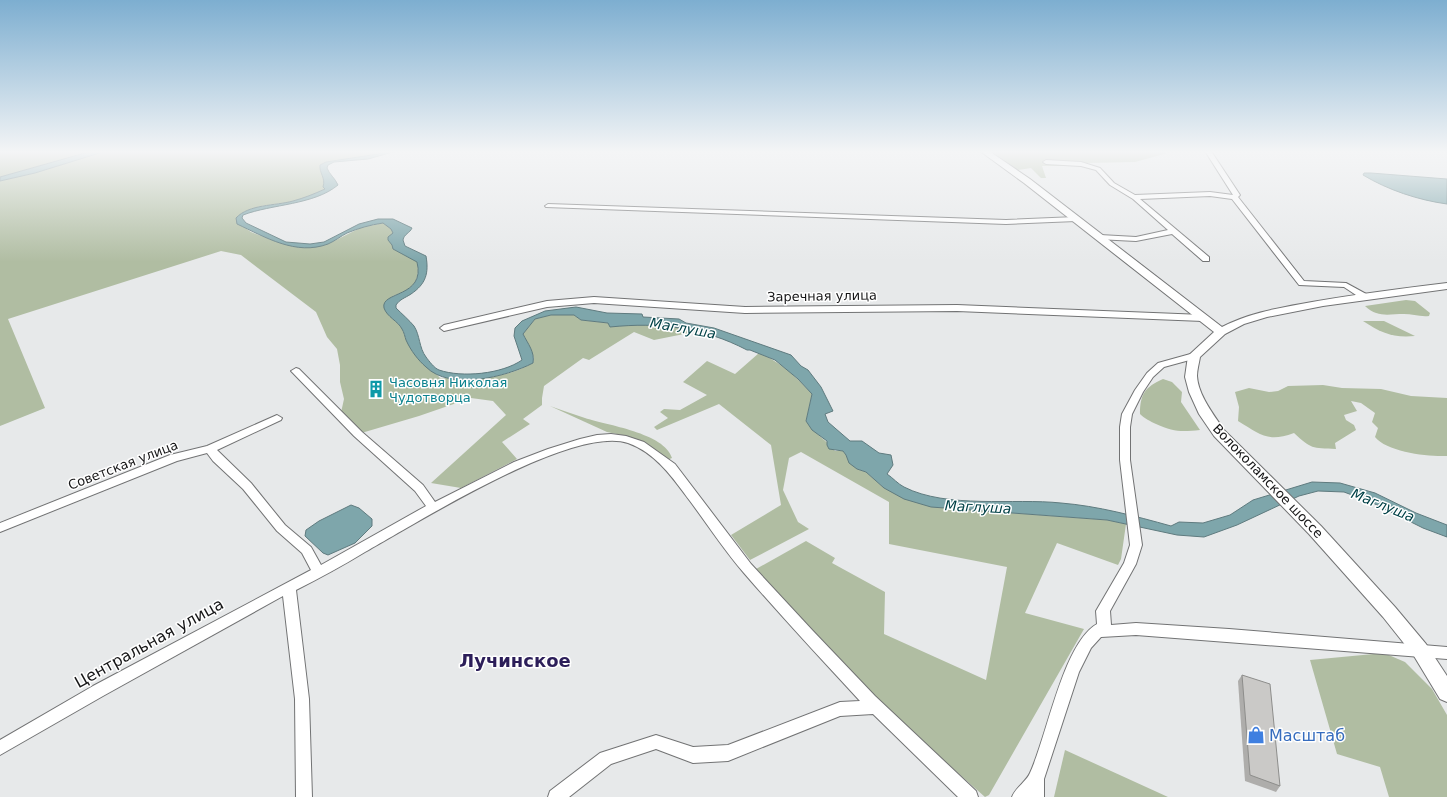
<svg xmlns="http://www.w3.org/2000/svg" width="1447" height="797" font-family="'DejaVu Sans',sans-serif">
	<rect width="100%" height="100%" fill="#e7e9ea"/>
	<g fill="#b0bda2">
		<path d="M0 151H92L0 177Z"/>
		<path d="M106 151H389L378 154 326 162 320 165 325 182 323 187 325 189C314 194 302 199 290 202 273 205 248 205 236 218L244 227 251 232 283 244 322 246 330 243 360 228 383 223 391 229 393 233 392 234 407 256 417 262C420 275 416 286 404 292 400 294 395 294 392 297 389 299 386 304 384 307L387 312 402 328 407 341 440 378C476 378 500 381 533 363L534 358 523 334 535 319 551 315 564 314 574 315 581 320 608 323 655 324 699 331 654 340 634 332 589 360 583 358 544 386 542 398V405L523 419 530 424 502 442 517 459 461 488 431 483 506 415 493 401 471 398 419 416 358 434 340 417 344 399 340 382V365L337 349 327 337 316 312 241 255 221 251 8 319 45 408 0 426V181L35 173Z"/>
		<path d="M991 151H1155L1168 153 1135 162 1085 163 1066 166H1042L1046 178H1041L1031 168 1018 170Z"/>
		<path d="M1406 300 1415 301 1430 313 1429 316C1420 317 1412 314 1404 314 1388 314 1378 318 1365 306Z"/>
		<path d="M1363 321H1384L1415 336C1393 338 1381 333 1363 321Z"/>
		<path d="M759 353C782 363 795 376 812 394L806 421C814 433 826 440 835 451H843L857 469 866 472 884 488 984 511 1107 520 1126 524 1121 559 1118 565 1057 543 1025 613 1084 629 989 795 985 797 881 705 756 569 806 541 835 558 832 563 885 592 884 634 986 680 1007 567 889 544V502L801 452 789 458 783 490 798 522 809 529 750 560 731 535 781 505 771 445 719 404 657 430 654 427 668 418 660 412 664 409 680 410 707 395 683 382 707 361 735 374Z"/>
		<path d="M1163 379 1172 382 1182 392 1181 402 1200 430C1182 432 1173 432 1156 424 1150 421 1145 419 1140 414 1140 394 1145 387 1163 379Z"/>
		<path d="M1323 385 1342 388 1381 389 1411 396 1447 398V456C1428 457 1387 452 1375 437L1378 428 1372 422 1375 413 1361 403 1351 401 1357 411 1344 415 1346 420 1354 425 1356 430 1335 443 1336 449C1312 448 1311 449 1294 433 1267 443 1260 434 1238 421L1239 407 1235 392 1249 388 1269 392 1278 391 1288 386Z"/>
		<path d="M550 406C561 410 573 414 585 418 606 425 665 433 672 458L667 460 646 444 622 435 607 432Z"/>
		<path d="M1384 653 1405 662 1432 689 1447 715V797H1389L1380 767 1337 754 1310 660Z"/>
		<path d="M1065 750 1168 797H1054Z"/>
	</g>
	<g fill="#7ea6ab" stroke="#5f7b7f">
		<path d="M92 151H106L35 173 0 181V177Z"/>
		<path d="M389 151H396L368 159 334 162 328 165 327 168C329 174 335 178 338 185 314 205 272 204 243 215L242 218 246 223 286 242 310 244 324 242 359 224 378 219H393L412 228C410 233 404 234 403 240L405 246 426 256C429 273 426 284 411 294 405 298 400 299 396 305V308C402 314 409 320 414 326 420 335 419 348 426 357 429 361 434 368 439 370 462 378 502 374 522 360L514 336 515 328 522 321 545 311 576 307 607 313 642 314 643 317 679 319 686 323 714 328 791 355 801 366 808 370 821 387 833 411 825 414 828 422 850 441H862L879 453 891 455 893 465 887 474C893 478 898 484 904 487 947 509 1014 498 1061 503 1098 506 1135 516 1171 526L1179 522 1203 523 1230 515 1253 500 1312 482 1340 483 1375 493 1416 513 1447 525V537L1423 528 1371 502 1344 492 1318 491 1299 496 1237 525 1204 537 1177 535 1107 520 931 507 904 499 884 488 866 472 857 469 849 463 846 455 843 451 829 449 827 445V441L812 430 806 421 812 394 798 379 775 360 750 350H747C703 327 659 322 610 327L608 323 581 320 574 315H551L535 319 523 334C528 344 535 352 533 363 506 377 450 391 426 367 418 360 411 351 406 340 405 337 404 332 402 329 398 321 387 317 384 308 380 291 426 298 417 262L393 249 392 245 388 240V237L393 233 391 229 383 223C370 225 359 228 347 233 341 236 335 241 328 244 296 256 265 237 237 224L236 218C249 204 275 206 293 201 304 198 314 194 325 189L323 187C326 178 319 173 320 165L326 162 378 154Z"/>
		<path d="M1364 173H1371L1447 179V204C1418 200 1388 190 1363 175Z"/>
		<path d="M351 505 359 508 372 519V526L355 543 328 555 323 553 305 536 306 530 319 521Z"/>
	</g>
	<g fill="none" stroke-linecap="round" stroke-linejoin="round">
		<g stroke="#727374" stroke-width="2">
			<g id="minor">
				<path d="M1205 151H1211L1240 195 1238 197 1304 281 1346 283 1368 295 1369 297 1368 299H1362L1344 287 1299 285 1232 199 1210 196 1140 199 1209 257V261H1203L1172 234 1136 241 1097 239 1096 237 1100 235 1136 237 1168 230 1133 199 1110 185 1096 170 1081 166 1046 164 1043 162 1046 160 1081 162 1100 168 1114 183 1135 195 1210 192 1233 195Z"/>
				<path d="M548 204 1006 220 1076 217 1080 219 1076 221 1006 224 546 207 545 206Z"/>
				<path d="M594 297 745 307 957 305 1203 315 1207 318 1203 321 957 311 745 313 594 303 547 307 444 331 440 328 444 325 547 301Z"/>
				<path d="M1194 353 1199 356 1197 358 1164 367 1153 377 1143 392 1132 414 1130 427V460L1142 545 1136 564 1110 611 1111 625 1136 623 1229 629 1447 647V659L1136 635 1101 637 1091 648 1079 672 1044 779V797H1012C1016 787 1026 782 1030 773 1047 737 1063 643 1097 624L1096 611 1124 563 1130 545 1120 460V427L1122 414 1135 390 1147 373 1158 363Z"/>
				<path d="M296 368 299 369 362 432 423 485 435 502 514 462 548 449 580 439 597 435 611 434 626 436 644 442 675 464 751 564 813 631 875 696 976 791 978 797H958L873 714 840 716 728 761 693 763 656 749 611 764 569 797H548L550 791 600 753 656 735 693 747 728 745 840 702 860 701C821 659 782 617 744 573 724 550 708 525 690 501 673 478 656 453 628 443 572 425 417 523 365 552 342 566 320 578 296 590L309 699 312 797H296L295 699 283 596 103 696 0 755V740L93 686 311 570 302 553 277 531 243 489 213 461 207 453 177 461 0 532V523L170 455 207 446 277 415 282 418 281 420 217 450 251 483 285 525 311 547 321 565 426 506 415 491 354 436 293 373 291 371Z"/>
			</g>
		</g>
		<g stroke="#727374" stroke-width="2">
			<path id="major" d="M980 151H989L1030 179 1222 327C1247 314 1273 309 1301 304 1349 295 1398 289 1447 283V289L1323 306 1267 317 1244 324 1225 334 1200 357C1199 363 1197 370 1197 376 1198 395 1214 415 1224 430L1321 526 1395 607 1426 644 1447 676V702L1440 699 1414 656 1383 617 1309 534 1214 436 1199 414 1189 392 1185 377 1188 356 1214 332 1024 183Z"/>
		</g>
		<use href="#minor" fill="#fff" fill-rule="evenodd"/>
		<use href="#major" fill="#fff" fill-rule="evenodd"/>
	</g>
	<path fill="#aeadab" d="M1242 675 1280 786 1276 792 1245 781 1238 681Z"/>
	<path fill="#cac9c7" stroke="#8d8d8b" d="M1242 675 1270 684 1280 786 1250 775Z"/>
	<linearGradient id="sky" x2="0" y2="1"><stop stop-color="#7daed0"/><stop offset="0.58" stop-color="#f4f5f6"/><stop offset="1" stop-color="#f4f5f6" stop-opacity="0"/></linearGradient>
	<rect width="1447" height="262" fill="url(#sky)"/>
	<defs>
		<g id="building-bare" transform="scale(1.38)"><path d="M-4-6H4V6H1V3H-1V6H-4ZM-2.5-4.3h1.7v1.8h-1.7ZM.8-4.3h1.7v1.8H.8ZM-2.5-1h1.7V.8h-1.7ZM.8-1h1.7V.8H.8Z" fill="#0f9aa8" stroke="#fff" stroke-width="2.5" paint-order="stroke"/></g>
		<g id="shop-bare" transform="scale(1.38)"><path d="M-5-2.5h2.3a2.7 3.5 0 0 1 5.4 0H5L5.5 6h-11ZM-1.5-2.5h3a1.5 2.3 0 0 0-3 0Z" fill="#3f7fe0" stroke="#fff" stroke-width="2.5" paint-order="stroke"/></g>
	</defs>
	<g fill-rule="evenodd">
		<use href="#building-bare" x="376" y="389"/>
		<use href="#shop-bare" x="1256" y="735"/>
	</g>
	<g text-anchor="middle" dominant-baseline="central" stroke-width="3" stroke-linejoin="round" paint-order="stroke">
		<g font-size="13" fill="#161617" stroke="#fff">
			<text transform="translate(822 296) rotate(-1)">Заречная улица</text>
			<text transform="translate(123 465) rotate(-21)">Советская улица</text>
			<text transform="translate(1268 481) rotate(46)">Волоколамское шоссе</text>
		</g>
		<g font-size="13" fill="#0d838f" stroke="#fff" text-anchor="start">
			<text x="389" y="382">Часовня Николая<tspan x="389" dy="15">Чудотворца</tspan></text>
		</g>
		<g font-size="14" font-style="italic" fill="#004147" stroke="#fff">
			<text transform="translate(683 328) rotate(10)">Маглуша</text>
			<text transform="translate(1383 505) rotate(22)">Маглуша</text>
			<text transform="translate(978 507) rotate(3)">Маглуша</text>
		</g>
		<g font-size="16" fill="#161617" stroke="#fff">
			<text transform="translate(149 643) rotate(-29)">Центральная улица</text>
		</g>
		<g font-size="16" fill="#366cbe" stroke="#fff" text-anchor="start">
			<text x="1269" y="735">Масштаб</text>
		</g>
		<g font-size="18" font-weight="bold" fill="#2c1e59" stroke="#fff">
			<text x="515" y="660">Лучинское</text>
		</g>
	</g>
</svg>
